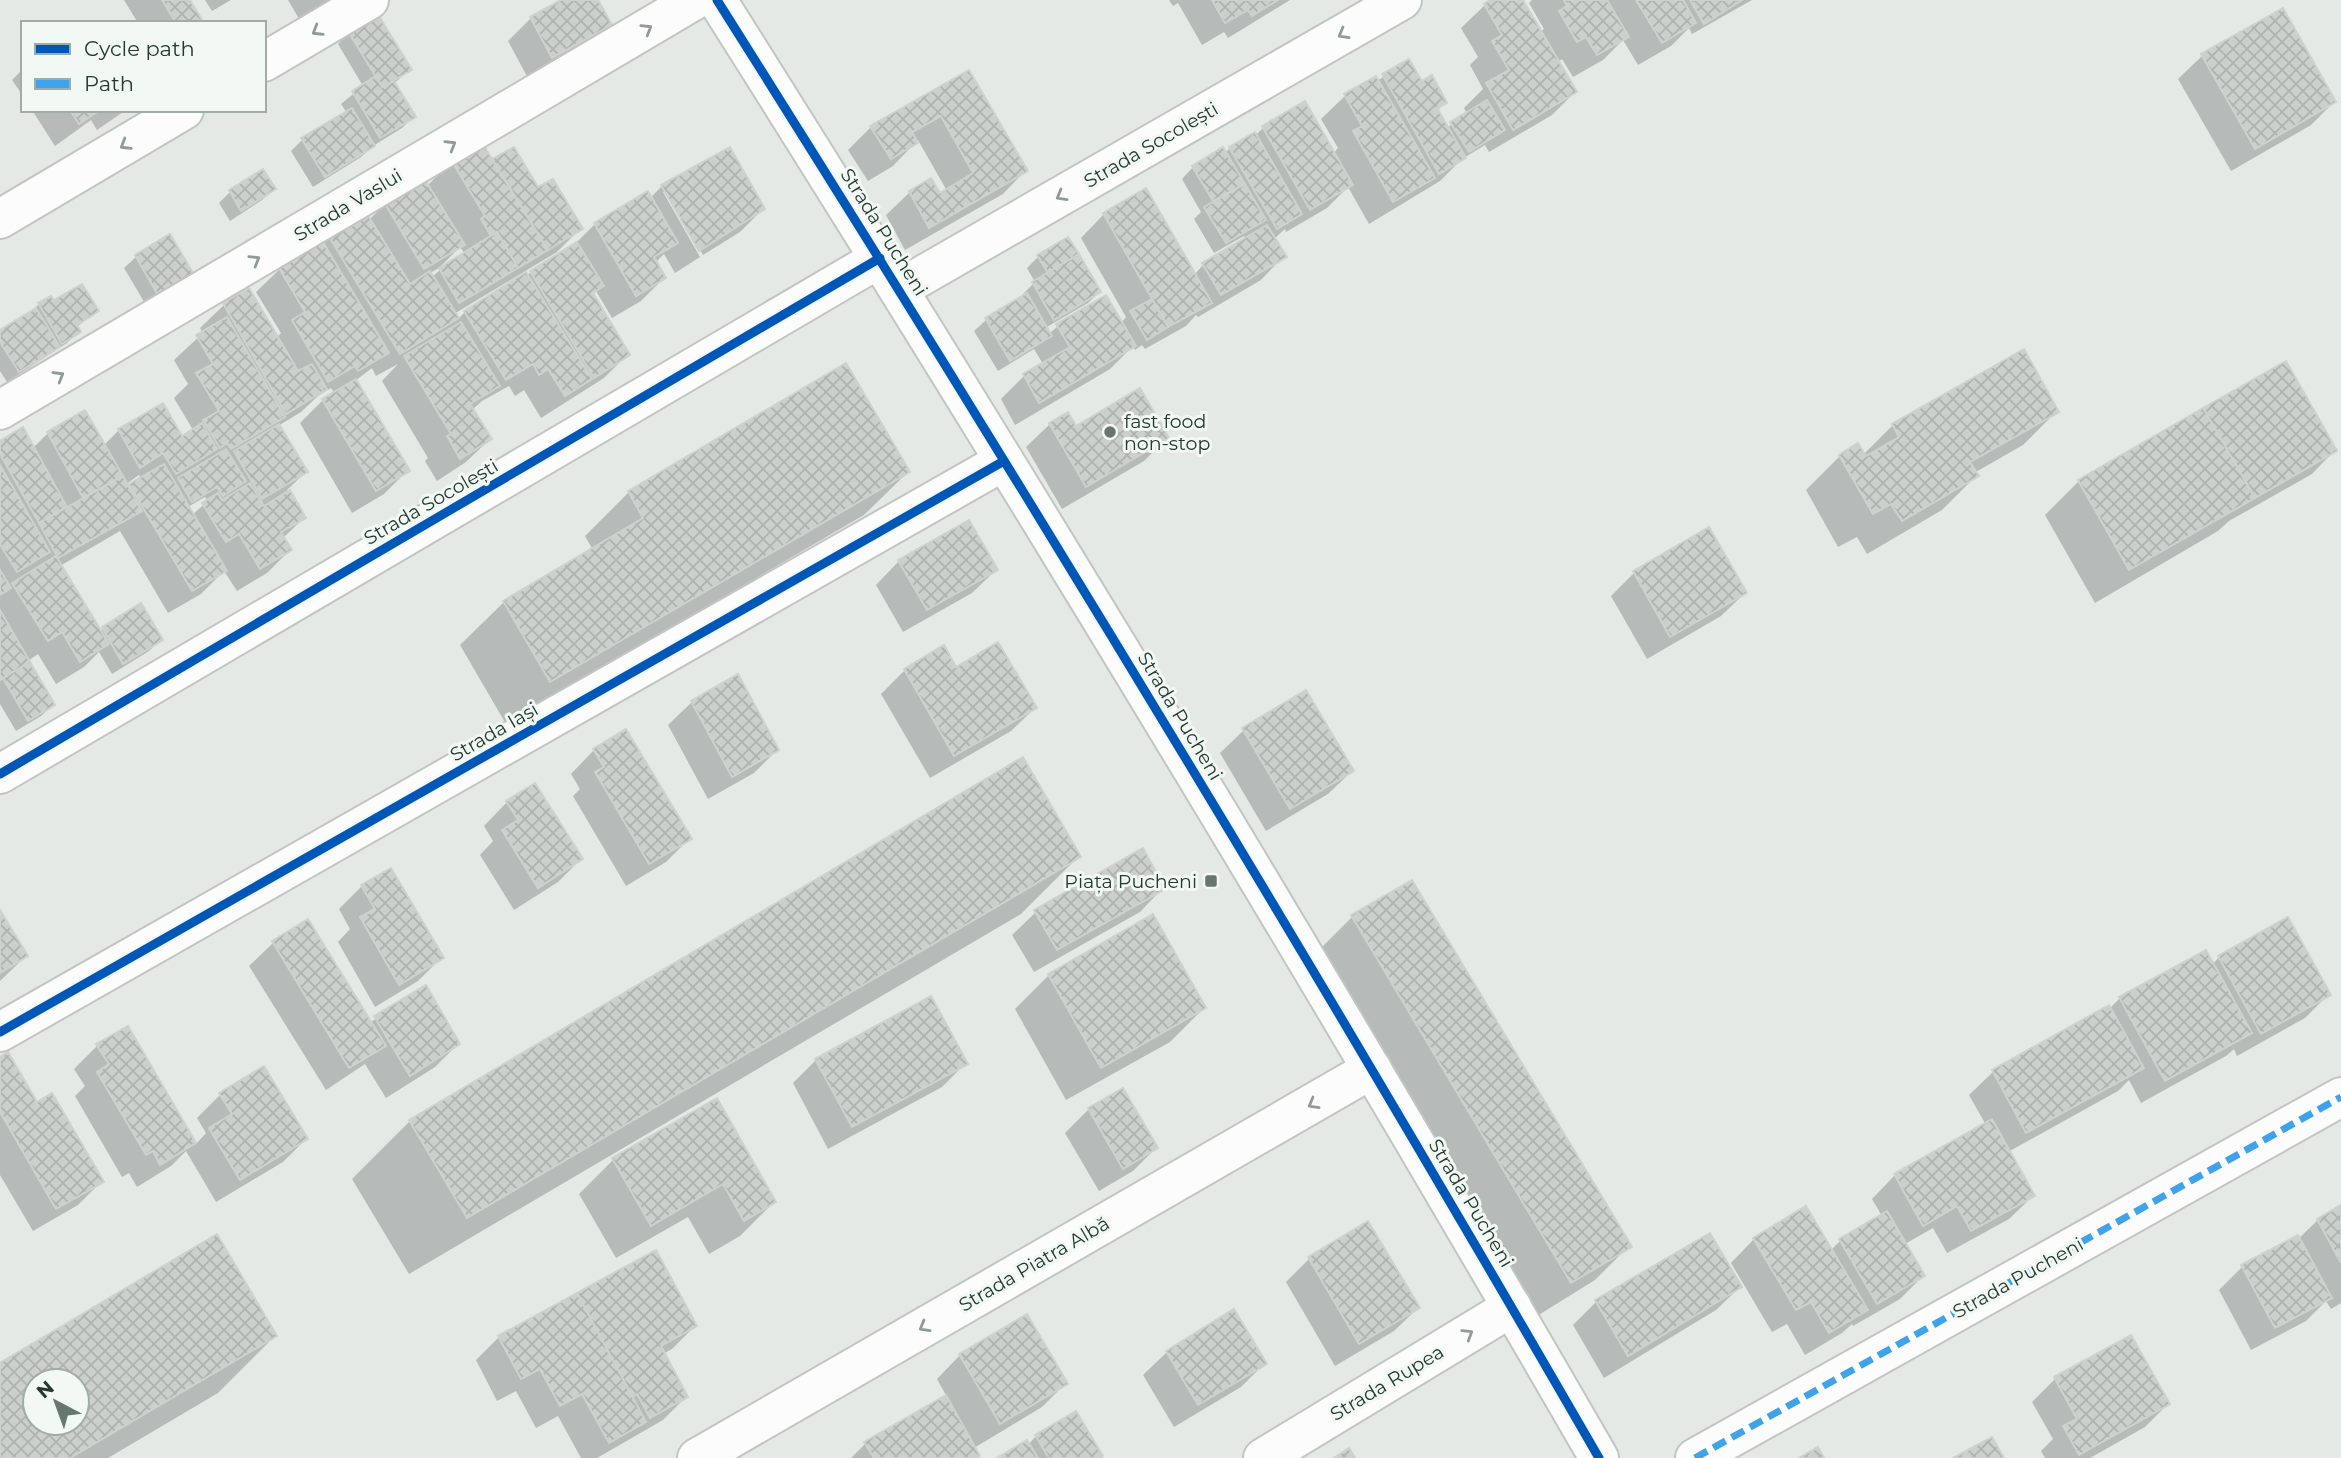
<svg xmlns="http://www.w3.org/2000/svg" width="2341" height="1458" font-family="Montserrat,sans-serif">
	<defs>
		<pattern id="building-cross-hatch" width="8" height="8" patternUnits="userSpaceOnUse" patternTransform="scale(1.75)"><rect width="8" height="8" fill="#cbd0cd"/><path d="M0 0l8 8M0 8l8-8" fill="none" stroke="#aeb3b0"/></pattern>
	</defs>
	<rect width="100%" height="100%" fill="#e4e9e6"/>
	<g fill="#0003" fill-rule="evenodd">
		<path d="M124 0H190L189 1 202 23H138Z"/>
		<path d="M205 0H231L212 11Z"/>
		<path d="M288 0H334L301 22Z"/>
		<path d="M565 0H596L609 25 586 48 529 80 508 41 531 18Z"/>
		<path d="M1169 0H1290L1228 38 1224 32 1202 45 1178 3 1173 6Z"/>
		<path d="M1493 0H1521L1540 32 1544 29 1529 3 1532 0H1752L1692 34 1689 28 1671 46 1638 65 1623 40 1603 60 1573 77 1562 59 1558 62 1575 92 1552 115 1489 152 1485 145 1462 159 1440 181 1369 224 1348 187 1327 208 1286 232 1285 229 1274 239 1284 256 1261 280 1198 317 1196 315 1186 326 1145 349 1142 345 1135 350 1133 346 1110 369 1015 425 1001 399 1024 376 1043 364 1034 349 998 371 974 331 986 320 1023 297 1022 295 1035 282 1027 268 1038 257 1099 292 1088 303 1045 328 1049 334 1058 326 1121 323 1126 317 1081 238 1104 214 1194 275 1203 265 1246 239 1244 236 1214 253 1194 219 1201 212 1182 179 1193 167 1225 153 1230 148 1255 136 1263 128 1333 154 1338 148 1321 119 1345 96 1375 78 1377 81 1408 61 1421 84 1445 103 1437 111 1447 128 1467 114 1464 108 1483 89 1470 65 1478 57 1461 28 1485 5Z"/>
		<path d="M2282 10 2334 102 2311 125 2231 171 2178 79 2202 56Z"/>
		<path d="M349 32 410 70 393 84 413 117 402 128 373 146 361 157 313 187 291 151 302 140 347 113 341 104 363 86 338 44Z"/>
		<path d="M23 69V96L12 80Z"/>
		<path d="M968 72 1026 170 1003 194 905 250 886 215 910 192 939 195 947 191 918 140 893 166 868 181 848 150 871 127Z"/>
		<path d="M32 110H126L97 130 91 120 55 146Z"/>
		<path d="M452 161H491L538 189 580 229 557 252 454 314 458 319 465 312 570 249 595 224 648 194 650 198 662 186 763 209 740 232 703 255 667 192H663L700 257 675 273 664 254 655 263 664 278 641 301 612 318 596 291 592 295 627 355 604 378 541 418 524 390 515 396 509 386 482 401 472 410 490 439 466 462 437 481 425 461 428 458 382 381 398 364 376 376 372 368 355 381 408 470 384 494 352 513 300 423 323 400 334 393 331 388 318 396 301 412 278 426 306 472 287 490 304 518 283 538 290 550 267 573 237 591 224 571 201 594 168 613 120 531 60 566 100 631 140 606 160 640 149 651 112 674 99 652 84 667 56 684 38 654 28 661 53 705 41 716 16 731 0 704V443L33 448 48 433 103 446 119 430 162 405 181 438 193 430 174 398 188 384 174 360 203 333 200 328 224 305 249 290 276 338 281 333 256 292 280 269 318 247 329 236 369 220 385 204 427 186ZM460 247 465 254 440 270 432 277 430 273 439 268ZM139 475 142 479 127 489 125 485ZM205 497 208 501 192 515 188 507Z"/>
		<path d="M274 189 262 200 230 221 219 203 230 192Z"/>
		<path d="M169 236 191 273 180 284 146 305 124 268 136 257Z"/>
		<path d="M54 303 96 311 76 328 78 332 67 343 7 382 0 371V332L29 314 39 304Z"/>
		<path d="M2057 411 2023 445 1974 473 1976 476 1942 510 1867 554 1857 537 1838 547 1806 490 1840 456 1863 455 1893 425Z"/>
		<path d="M1050 424 1167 438 1144 461 1062 509 1026 447Z"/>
		<path d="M2335 450 2312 474 2229 521 2218 531 2095 603 2045 515 2079 481Z"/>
		<path d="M908 472 864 515 506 724 460 645 504 602 593 550 585 536 629 492Z"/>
		<path d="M899 561 996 570 972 593 903 632 876 585Z"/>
		<path d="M1634 573 1745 593 1721 616 1647 659 1611 596Z"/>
		<path d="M943 648 955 669 1035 708 1011 731 930 778 881 694 905 670Z"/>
		<path d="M692 702 777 750 754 773 708 799 668 725Z"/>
		<path d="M1244 730 1352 771 1328 794 1266 831 1220 753Z"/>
		<path d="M594 750 689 839 666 862 626 886 573 796 580 789 571 774Z"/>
		<path d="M535 785 581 859 558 882 514 910 480 855 493 841 484 826 507 802Z"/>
		<path d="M1079 856 1021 914 409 1274 352 1179 410 1121Z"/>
		<path d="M362 886 441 958 418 981 375 1007 338 942 350 929 339 909Z"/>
		<path d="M1163 888 1140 912 1034 972 1012 935 1036 912Z"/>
		<path d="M0 913 26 956 0 981Z"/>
		<path d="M1152 917 1204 1008 1170 1042 1066 1100 1015 1009 1049 975Z"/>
		<path d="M1352 917 1629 1246 1595 1280 1537 1316 1318 951Z"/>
		<path d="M308 921 369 1023 426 988 458 1044 435 1067 386 1098 365 1064 326 1090 249 966 273 943Z"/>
		<path d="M2219 957 2328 995 2305 1018 2237 1056 2234 1049 2226 1056 2141 1103 2129 1080 2118 1091 2008 1152 2033 1196 2009 1219 1947 1253 1933 1228 1905 1244 1923 1276 1900 1299 1853 1326 1852 1324 1842 1333 1805 1355 1787 1324 1772 1332 1731 1263 1754 1239 1805 1208 1830 1251 1840 1241 1882 1216 1872 1199 1895 1175 1986 1125 1969 1095 1993 1072 2109 1009 2120 998 2212 965Z"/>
		<path d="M127 1028 195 1145 206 1133 197 1118 220 1095 264 1068 306 1139 283 1162 216 1202 186 1151 171 1166 137 1187 129 1173 122 1177 75 1096 85 1086 74 1069 98 1045Z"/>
		<path d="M0 1059 102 1181 78 1205 33 1231 0 1175Z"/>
		<path d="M816 1060 966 1063 942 1087 828 1149 793 1083Z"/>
		<path d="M716 1100 774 1202 740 1236 709 1254 688 1217 616 1258 579 1194 613 1160Z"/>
		<path d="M1089 1109 1156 1148 1133 1171 1099 1191 1065 1133Z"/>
		<path d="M2341 1207V1303L2331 1309 2326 1301 2306 1321 2251 1350 2219 1290 2242 1267 2298 1239 2318 1220Z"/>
		<path d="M1367 1223 1418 1308 1394 1331 1335 1366 1286 1282 1309 1259Z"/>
		<path d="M1709 1235 1740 1287 1716 1310 1604 1378 1573 1325 1596 1302Z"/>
		<path d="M1234 1312 1265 1363 1241 1387 1174 1427 1143 1375 1167 1352Z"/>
		<path d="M695 1326 672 1349 663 1354 686 1397 663 1420 597 1458H581L558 1416 536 1428 516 1391 497 1401 476 1360 499 1337Z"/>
		<path d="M275 1336 218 1393 108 1458H0V1365ZM35 1381H77V1423H35Z"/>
		<path d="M960 1355 1065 1384 1042 1407 974 1448 976 1458H851L866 1443 947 1397 937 1379Z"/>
		<path d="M2055 1379 2168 1404 2145 1427 2090 1458H2045L2041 1451 2053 1439 2032 1402Z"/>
		<path d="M1036 1436 1098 1458H1000L1028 1445Z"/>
	</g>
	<g fill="url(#building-cross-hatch)" stroke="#cdd2cf" stroke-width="2" fill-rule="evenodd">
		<path d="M162 0H190L204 23H176Z"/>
		<path d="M561 0H598L612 25 552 58 530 17Z"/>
		<path d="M1212 0H1278L1252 16 1248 10 1225 23Z"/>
		<path d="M1490 0H1523L1577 92 1513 130 1486 83 1509 70 1492 41 1502 35 1484 4Z"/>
		<path d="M1564 0H1607L1629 37 1597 55 1586 37 1577 42 1559 11 1567 6Z"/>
		<path d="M1636 0H1683L1696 23 1662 43Z"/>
		<path d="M1690 0H1742L1704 24Z"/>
		<path d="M2283 8 2336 102 2255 149 2201 54Z"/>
		<path d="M377 13 412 70 382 87 348 31Z"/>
		<path d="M1409 59 1422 81 1432 75 1447 103 1437 108 1466 158 1439 174 1382 74Z"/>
		<path d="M969 70 1028 171 929 228 909 191 931 178 940 193 973 173 941 116 912 132 918 143 891 159 870 126Z"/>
		<path d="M376 76 382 87 394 81 416 117 380 138 352 91Z"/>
		<path d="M1376 76 1435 178 1393 202 1353 131 1362 126 1344 94Z"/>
		<path d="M1487 100 1505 130 1469 152 1450 122Z"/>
		<path d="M1305 101 1353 185 1310 210 1262 126Z"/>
		<path d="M352 108 375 146 325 177 301 138Z"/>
		<path d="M70 110H100L79 124Z"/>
		<path d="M1255 132 1302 214 1277 229 1229 147Z"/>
		<path d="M481 141 548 250 518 268 497 232 491 236 481 219 485 216 451 160Z"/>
		<path d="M514 147 538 187 553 179 583 229 548 250 492 159Z"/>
		<path d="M730 147 765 209 699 251 661 185Z"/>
		<path d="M1223 147 1245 184 1213 201 1192 166Z"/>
		<path d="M263 169 276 189 241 211 229 190Z"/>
		<path d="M424 178 465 245 424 269 384 202Z"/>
		<path d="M1245 184 1266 220 1226 243 1204 207Z"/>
		<path d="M1146 188 1212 303 1168 327 1103 213Z"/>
		<path d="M648 191 678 243 654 257 666 278 636 296 594 223Z"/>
		<path d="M366 212 410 284 430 271 459 318 400 354 328 235Z"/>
		<path d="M1267 225 1287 257 1221 295 1202 263Z"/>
		<path d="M497 232 518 268 459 303 439 268Z"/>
		<path d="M170 234 193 273 158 295 135 255Z"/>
		<path d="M1068 237 1079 254 1048 273 1037 255Z"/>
		<path d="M323 242 389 353 358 371 355 366 328 382 292 320 305 312 279 268Z"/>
		<path d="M577 242 604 286 593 293 630 355 594 378 530 271Z"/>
		<path d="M1079 254 1101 292 1054 320 1032 282Z"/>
		<path d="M526 272 592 379 565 396 548 369 539 375 533 364 506 380 464 311Z"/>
		<path d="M82 284 99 311 77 325 81 332 62 344 38 303 51 296 54 300Z"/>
		<path d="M249 288 298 371 312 364 327 389 286 414 223 303Z"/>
		<path d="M1027 293 1052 336 1010 361 985 318Z"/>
		<path d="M1106 295 1136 346 1039 403 1023 374 1070 347 1056 324Z"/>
		<path d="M1152 299 1168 327 1147 340 1130 311Z"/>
		<path d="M36 308 60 347 19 372 0 342V330Z"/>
		<path d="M227 317 285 417 231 449 227 443 220 448 203 420 219 411 196 373 213 364 196 335Z"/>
		<path d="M461 322 500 386 470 404 492 439 460 459 447 436 451 434 404 356Z"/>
		<path d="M2024 349 2059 412 1970 462 1979 476 1902 521 1891 504 1873 514 1839 455 1858 443 1866 456 1899 437 1892 424Z"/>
		<path d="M2286 361 2337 451 2255 498 2203 408Z"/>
		<path d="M846 363 910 472 550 682 503 601 643 518 628 491Z"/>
		<path d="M356 379 410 471 376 491 322 399Z"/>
		<path d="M1140 388 1169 438 1086 487 1049 423 1068 412 1076 426Z"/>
		<path d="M163 403 182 436 202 423 217 449 176 474 163 453 140 468 118 429Z"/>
		<path d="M2203 408 2255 498 2129 570 2078 480Z"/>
		<path d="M85 410 123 476 83 498 47 432Z"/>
		<path d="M279 424 308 472 262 499 234 451Z"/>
		<path d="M23 427 67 507 39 523 0 454V441Z"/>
		<path d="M226 449 246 481 223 496 217 487 192 502 178 478Z"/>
		<path d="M164 464 227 571 192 591 129 484Z"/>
		<path d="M0 465 50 552 17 572 0 544Z"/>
		<path d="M123 476 142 511 58 558 39 523Z"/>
		<path d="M250 483 264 506 290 490 306 518 281 532 292 550 260 569 239 534 226 542 202 503 218 493 222 500Z"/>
		<path d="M969 520 998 570 927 610 898 560Z"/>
		<path d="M1709 527 1747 593 1670 637 1633 571Z"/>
		<path d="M56 556 109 644 80 662 62 632 48 641 12 583Z"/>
		<path d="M0 570 11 588 0 595Z"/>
		<path d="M141 603 163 640 123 664 102 627Z"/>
		<path d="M0 610 30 662 0 680Z"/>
		<path d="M998 642 1037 708 954 756 904 669 944 645 956 667Z"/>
		<path d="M30 662 55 705 28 721 3 678Z"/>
		<path d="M738 674 779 750 732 777 691 701Z"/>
		<path d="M1306 690 1354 771 1290 809 1242 728Z"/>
		<path d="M626 729 692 839 649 864 595 772 604 767 593 749Z"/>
		<path d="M1023 757 1081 857 467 1218 409 1120Z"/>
		<path d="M535 783 583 859 538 888 502 830 518 820 506 801Z"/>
		<path d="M1143 848 1165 889 1057 950 1034 910Z"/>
		<path d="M391 868 444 958 399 985 360 917 375 909 361 885Z"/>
		<path d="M1412 880 1632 1247 1571 1283 1351 915Z"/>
		<path d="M0 910 28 956 0 973Z"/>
		<path d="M1153 914 1206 1008 1101 1068 1048 974Z"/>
		<path d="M2288 917 2331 995 2261 1034 2218 956Z"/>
		<path d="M308 919 386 1046 349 1068 272 941Z"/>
		<path d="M2206 950 2252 1033 2165 1081 2119 997Z"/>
		<path d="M426 985 460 1044 410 1076 374 1016Z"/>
		<path d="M931 996 968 1064 852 1127 815 1059Z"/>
		<path d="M2109 1005 2144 1068 2026 1133 1992 1070Z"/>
		<path d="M128 1026 196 1143 160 1165 153 1151 146 1155 97 1072 109 1064 96 1044Z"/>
		<path d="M8 1052 37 1102 52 1093 104 1182 56 1209 0 1112V1057Z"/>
		<path d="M264 1066 308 1139 240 1180 209 1128 232 1114 219 1093Z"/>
		<path d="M1123 1088 1158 1148 1123 1169 1088 1108Z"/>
		<path d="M717 1098 776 1202 744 1221 723 1184 651 1226 612 1158Z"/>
		<path d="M1992 1119 2035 1196 1971 1231 1957 1206 1923 1226 1894 1174Z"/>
		<path d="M2341 1205V1263L2317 1219Z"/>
		<path d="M1806 1206 1868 1310 1829 1333 1811 1302 1796 1310 1753 1238Z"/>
		<path d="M1887 1211 1925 1276 1877 1304 1839 1239Z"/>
		<path d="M1368 1221 1420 1308 1359 1344 1308 1257Z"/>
		<path d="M1710 1233 1742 1287 1628 1356 1595 1300Z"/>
		<path d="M217 1234 277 1336 70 1458H0V1363ZM35 1381H77V1423H35Z"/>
		<path d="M2298 1235 2332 1298 2275 1328 2241 1265Z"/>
		<path d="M656 1250 697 1326 661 1346 688 1397 650 1418 637 1394 632 1397 577 1293Z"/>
		<path d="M577 1293 646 1422 609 1443 582 1394 560 1406 540 1369 521 1379 498 1336Z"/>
		<path d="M1234 1309 1267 1364 1198 1405 1166 1351Z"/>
		<path d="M1027 1314 1068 1384 1000 1424 959 1354Z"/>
		<path d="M2131 1335 2170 1404 2079 1455 2063 1426 2077 1419 2054 1377Z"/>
		<path d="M946 1395 980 1456 977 1458H874L864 1442Z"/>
		<path d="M1076 1411 1103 1456 1100 1458H1049L1035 1435Z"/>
		<path d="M1992 1437 2004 1458H1953Z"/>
		<path d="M1027 1440 1038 1458H997Z"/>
		<path d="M1818 1447 1824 1458H1799Z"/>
		<path d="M1349 1448 1355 1458H1334Z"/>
	</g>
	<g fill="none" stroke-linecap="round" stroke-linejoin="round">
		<g stroke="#c1c6c3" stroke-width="42">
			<g id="minor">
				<path d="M717 0C1020 480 1315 966 1599 1458"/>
				<path d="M264 62 369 0"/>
				<path d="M0 219 184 110"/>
				<path d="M899 289 1402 0"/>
				<path d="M0 410 695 0"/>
				<path d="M0 774 880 258"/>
				<path d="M0 1032 1004 461"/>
				<path d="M697 1458 1372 1069"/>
				<path d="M1263 1458 1512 1307"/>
				<path d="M1695 1458 2341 1097"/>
			</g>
		</g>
		<use href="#minor" stroke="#fbfcfb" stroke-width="38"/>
		<path stroke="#3ea3eb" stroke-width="7" stroke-dasharray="14 7" stroke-linecap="butt" d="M1695 1458 2341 1097"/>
		<g stroke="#f2f8f4" stroke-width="13">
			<g id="cycleway">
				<path d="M717 0C1020 480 1315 966 1599 1458"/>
				<path d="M0 774 880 258"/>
				<path d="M0 1032 1004 461"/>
			</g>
		</g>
		<use href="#cycleway" stroke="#0057b8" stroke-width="9"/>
	</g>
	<defs><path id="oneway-chevron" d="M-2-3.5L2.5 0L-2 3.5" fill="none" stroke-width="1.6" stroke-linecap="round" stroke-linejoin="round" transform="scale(1.75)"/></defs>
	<g stroke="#909b96">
		<use href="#oneway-chevron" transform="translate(647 29) rotate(-31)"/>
		<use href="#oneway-chevron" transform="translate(317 31) rotate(149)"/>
		<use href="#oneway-chevron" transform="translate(1343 34) rotate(150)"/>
		<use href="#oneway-chevron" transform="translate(125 145) rotate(149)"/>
		<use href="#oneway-chevron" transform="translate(451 145) rotate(-31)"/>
		<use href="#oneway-chevron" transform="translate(1061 196) rotate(150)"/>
		<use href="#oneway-chevron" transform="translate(255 260) rotate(-31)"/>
		<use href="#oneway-chevron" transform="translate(59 376) rotate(-31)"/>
		<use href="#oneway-chevron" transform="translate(1313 1104) rotate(150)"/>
		<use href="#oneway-chevron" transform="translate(924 1327) rotate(150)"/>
		<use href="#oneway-chevron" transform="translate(1468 1334) rotate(-32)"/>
	</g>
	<g fill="#677770" stroke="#f2f8f4" stroke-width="2.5">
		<circle cx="1110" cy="432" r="7"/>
		<rect x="1204" y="874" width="14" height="14" rx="3.5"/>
	</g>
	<g text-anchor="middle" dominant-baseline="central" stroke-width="6" stroke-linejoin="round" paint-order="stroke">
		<g font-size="19" fill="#243a30" stroke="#f2f8f4">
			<text transform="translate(1151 145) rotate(-30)">Strada Socolești</text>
			<text transform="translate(348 205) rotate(-31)">Strada Vaslui</text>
			<text transform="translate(884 232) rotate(58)">Strada Pucheni</text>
			<text transform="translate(431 502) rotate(-30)">Strada Socolești</text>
			<text transform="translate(1180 716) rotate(59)">Strada Pucheni</text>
			<text transform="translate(494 732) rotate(-30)">Strada Iași</text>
			<text transform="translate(1471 1203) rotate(59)">Strada Pucheni</text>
			<text transform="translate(1034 1264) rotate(-30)">Strada Piatra Albă</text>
			<text transform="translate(2018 1278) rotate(-29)">Strada Pucheni</text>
			<text transform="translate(1387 1383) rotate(-31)">Strada Rupea</text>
		</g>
		<g font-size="19" fill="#243a30" stroke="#f2f8f4" text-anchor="start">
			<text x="1124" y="421">fast food<tspan x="1124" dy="22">non-stop</tspan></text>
			<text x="1197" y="881" text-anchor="end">Piața Pucheni</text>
		</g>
	</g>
	<rect x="21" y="21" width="245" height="91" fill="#f2f8f4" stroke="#a0aca6" stroke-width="2"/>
	<rect x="35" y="44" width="35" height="10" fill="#0057b8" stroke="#a0aca6" stroke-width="2"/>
	<text x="84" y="56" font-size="21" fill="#243a30">Cycle path</text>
	<rect x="35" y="79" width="35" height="10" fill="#3ea3eb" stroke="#a0aca6" stroke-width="2"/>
	<text x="84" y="91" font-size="21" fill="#243a30">Path</text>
	<g transform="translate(56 1402) rotate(319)"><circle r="33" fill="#f2f8f4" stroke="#a0aca6" stroke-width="2"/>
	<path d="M0-5L12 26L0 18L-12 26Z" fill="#677770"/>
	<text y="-10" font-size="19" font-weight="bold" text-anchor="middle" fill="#243a30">N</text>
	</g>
</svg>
